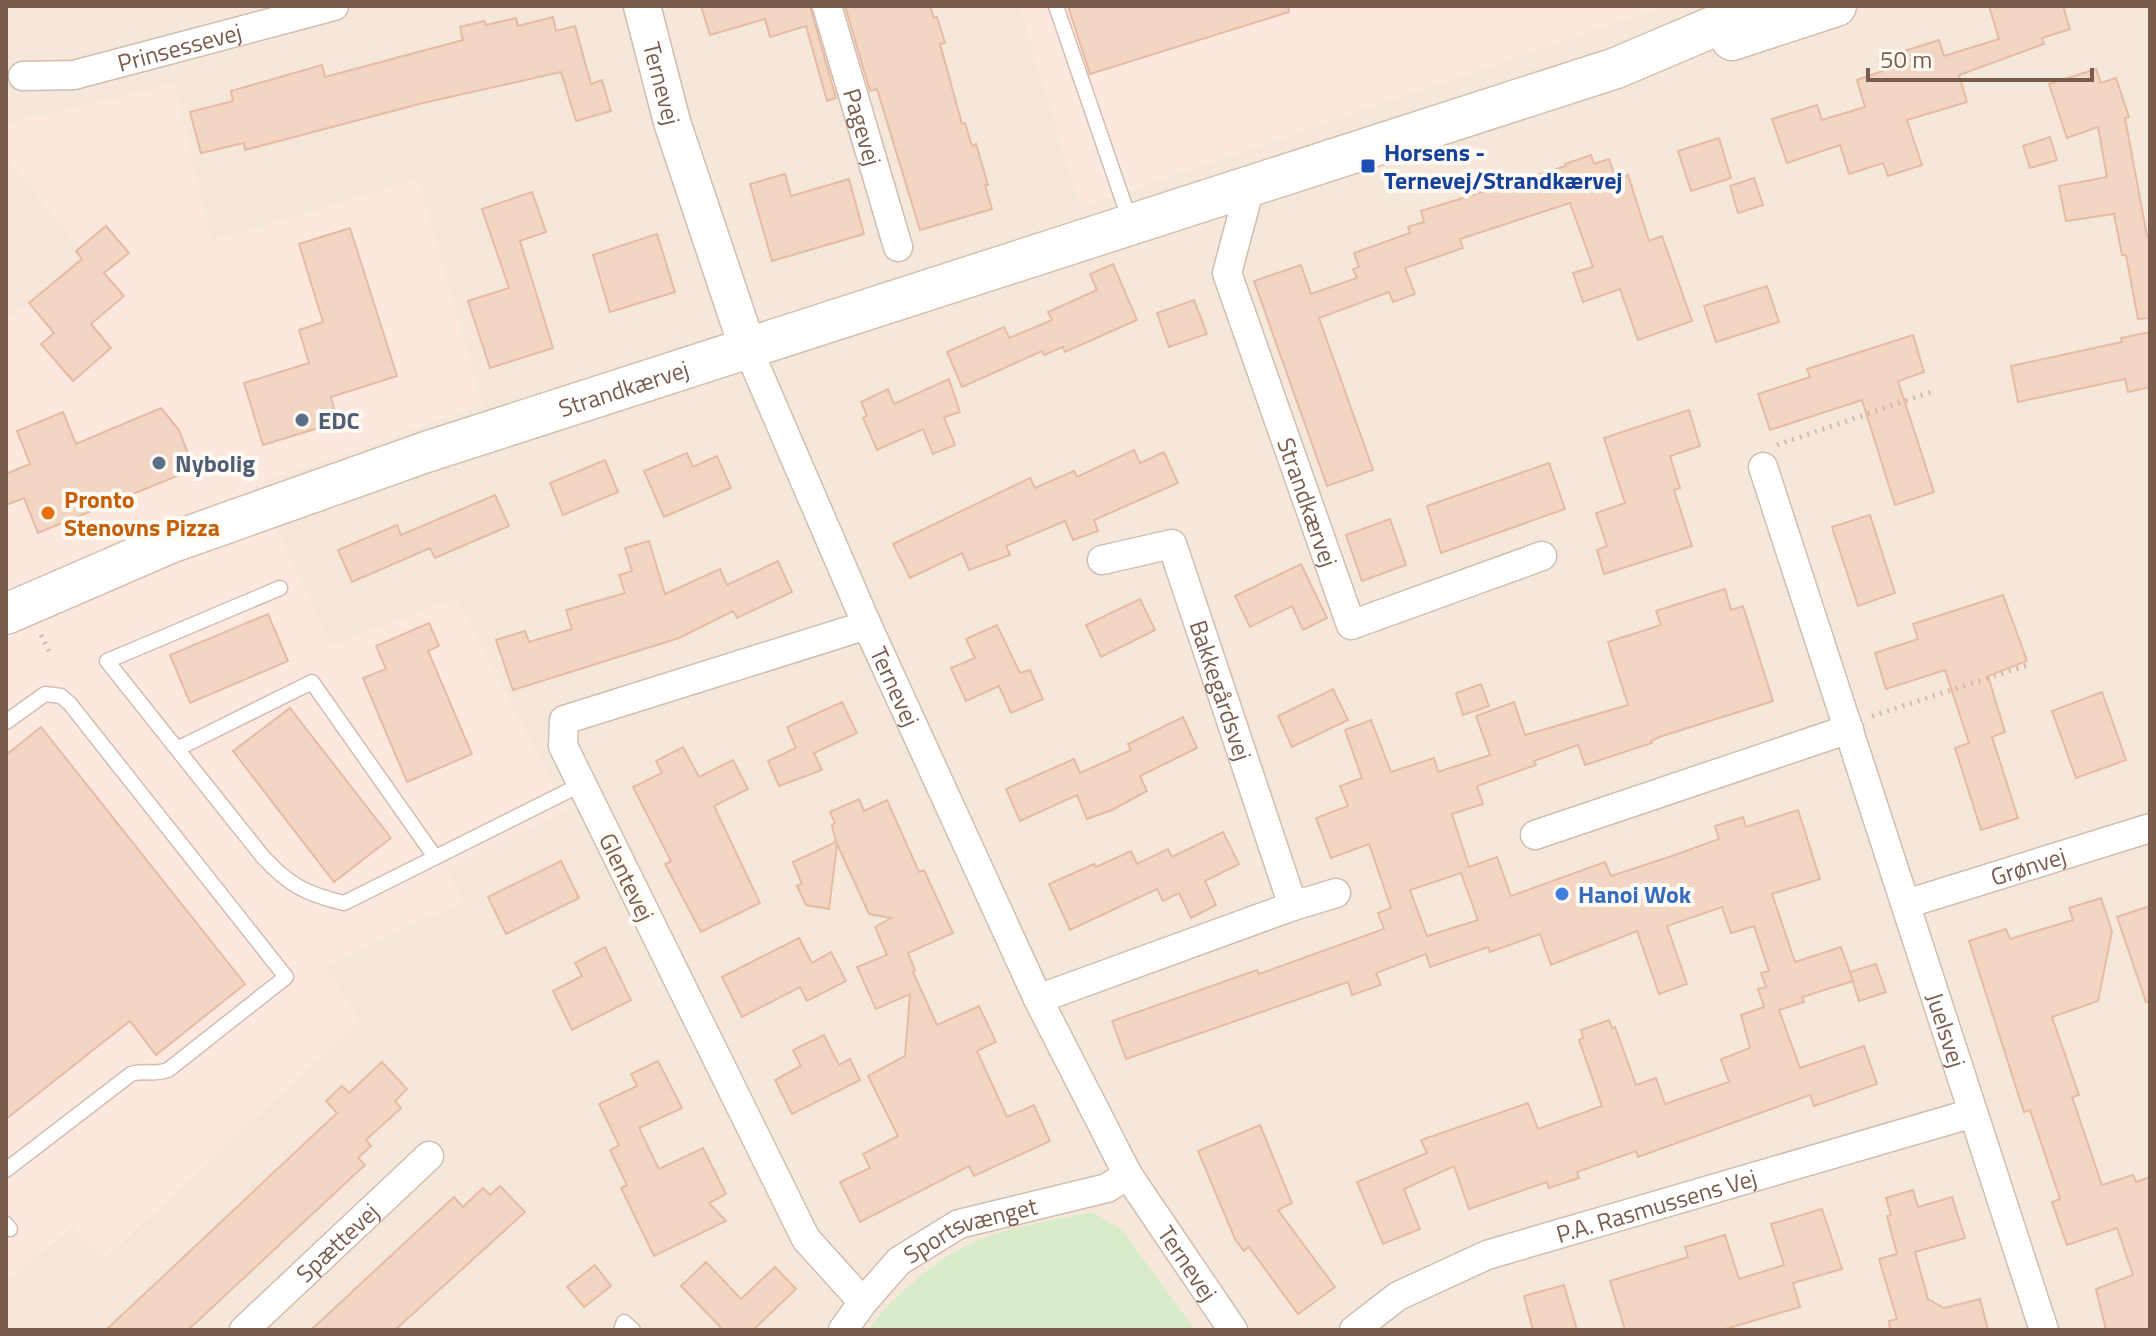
<svg xmlns="http://www.w3.org/2000/svg" width="2156" height="1336" font-family="'Titillium Web',sans-serif">
	<rect width="100%" height="100%" fill="#fdf6ec"/>
	<g fill="#f5e8da">
		<path d="M6 6H1020L1081 207 1664 6H2150V1330H6V1282L73 1225 103 1259 359 1021 325 966 462 901 331 647 255 484 482 405 418 180 211 242 174 85 6 124Z"/>
		<path d="M6 156 86 255 6 321Z"/>
	</g>
	<g fill="#fde8e0">
		<path d="M1020 6H1664L1080 207Z"/>
		<path d="M174 84 212 242 418 179 482 405 255 484 331 646 456 598 566 809 445 869 462 901 326 966 359 1021 102 1259 72 1225 6 1282V639L27 626 6 584V321L86 255 6 156V124Z"/>
	</g>
	<path fill="#d8ecc9" d="M1092 1212 1122 1230 1195 1330H868C889 1300 938 1257 972 1243 1009 1226 1052 1221 1092 1212Z"/>
	<g fill="#f3d5c3" stroke="#e6bba3" stroke-width="2" fill-rule="evenodd">
		<path d="M701 6H810L836 98 827 101 806 26 770 37 765 19 710 35Z"/>
		<path d="M845 6H930L934 18 937 17 945 43 940 44 962 124 965 123 972 146 976 144 988 185H985L992 209 920 230 877 89 870 91Z"/>
		<path d="M1068 6H1288L1289 12 1090 74Z"/>
		<path d="M1989 6H2063L2070 29 2042 38 2044 44 1959 75 1967 102 1907 120 1922 165 1888 176 1883 163 1849 174 1840 145 1787 163 1772 119 1817 105 1822 120 1865 107 1857 80 1883 71 1879 59 1939 40 1944 56 1999 39Z"/>
		<path d="M553 17 556 31 575 26 591 84 602 80 611 111 576 121 561 72 423 103 245 150 244 143 201 153 190 112 233 101 231 91 322 65 325 77 463 40 460 27 484 21 486 25 516 18 518 26Z"/>
		<path d="M2096 69 2101 83 2116 78 2129 117 2125 118 2147 236 2150 235V318L2138 319 2126 255H2122L2114 214 2066 221 2059 186 2107 177 2098 127 2067 138 2049 84Z"/>
		<path d="M2050 137 2057 160 2030 168 2023 146Z"/>
		<path d="M1719 138 1731 178 1691 191 1678 151Z"/>
		<path d="M1591 155 1594 164 1609 159 1616 179 1628 175 1649 241 1662 236 1692 321 1638 340 1620 289 1583 302 1573 273 1593 267 1570 203 1460 239 1463 248 1405 268 1415 294 1393 302 1389 292 1319 318 1373 470 1327 486 1254 281 1301 265 1311 294 1357 278 1353 269 1359 267 1354 253 1410 233 1408 227 1424 222 1421 211 1566 166 1565 164Z"/>
		<path d="M785 174 791 196 849 179 864 234 772 261 750 184Z"/>
		<path d="M1754 178 1763 205 1738 213 1730 186Z"/>
		<path d="M532 192 546 232 520 241 553 348 490 368 468 301 509 288 482 209Z"/>
		<path d="M106 226 129 253 104 273 124 296 91 324 111 348 73 381 41 344 54 333 29 303 82 259 76 251Z"/>
		<path d="M350 228 397 376 331 397 338 422 263 445 244 383 309 363 299 330 323 322 299 244Z"/>
		<path d="M657 234 675 292 610 312 593 255Z"/>
		<path d="M1113 264 1137 320 1065 352 1063 347 1044 355 1042 351 962 387 947 352 1004 327 1009 338 1052 320 1048 312 1097 290 1090 274Z"/>
		<path d="M1767 286 1779 322 1716 342 1704 306Z"/>
		<path d="M1194 300 1207 334 1169 347 1157 313Z"/>
		<path d="M2150 332V387L2128 392 2125 379 2018 402 2011 366 2122 342 2121 338Z"/>
		<path d="M1913 335 1924 372 1898 381 1934 492 1895 505 1862 400 1770 430 1758 394 1810 377 1807 369Z"/>
		<path d="M949 379 960 412 944 417 955 445 933 454 923 429 877 450 863 418 867 416 861 402 888 389 894 404Z"/>
		<path d="M161 408 179 430 194 469 38 533 24 498 6 505V474L30 464 17 431 63 412 76 444Z"/>
		<path d="M1689 410 1700 446 1670 456 1680 488 1674 490 1692 546 1604 574 1597 550 1607 546 1596 513 1625 503 1604 438Z"/>
		<path d="M1134 450 1140 463 1164 452 1178 483 1094 520 1098 531 1073 540 1065 521 1006 546 1010 555 969 570 962 553 910 578 893 544 1030 478 1035 488 1074 471 1077 477Z"/>
		<path d="M687 453 693 467 717 456 731 488 664 517 644 471Z"/>
		<path d="M605 460 618 492 563 515 550 483Z"/>
		<path d="M1549 463 1565 509 1441 553 1427 506Z"/>
		<path d="M495 495 509 526 435 558 430 548 352 582 338 550 397 525 401 535Z"/>
		<path d="M1870 515 1895 593 1858 606 1832 527Z"/>
		<path d="M1390 519 1406 565 1362 581 1346 535Z"/>
		<path d="M649 541 665 594 720 569 727 585 778 561 792 592 737 618 733 611 679 638 513 690 496 640 525 631 529 642 572 629 566 610 625 593 619 575 632 571 625 548Z"/>
		<path d="M1301 564 1327 618 1303 630 1292 606 1250 627 1235 596Z"/>
		<path d="M1725 589 1731 610 1743 606 1773 701 1659 737 1651 741 1652 743 1585 765 1578 745 1534 761 1536 765 1477 786 1483 804 1452 814 1469 867 1497 857 1511 896 1605 862 1611 876 1672 856 1719 839 1715 826 1743 817 1746 827 1798 810 1820 879 1772 894 1795 962 1841 947 1853 981 1802 997 1804 1002 1779 1010 1800 1068 1864 1046 1877 1084 1814 1106 1810 1095 1638 1157 1636 1151 1577 1172 1579 1178 1549 1188 1547 1182 1469 1209 1454 1166 1404 1189 1420 1229 1383 1244 1357 1182 1427 1153 1421 1140 1528 1103 1538 1129 1602 1106 1579 1040 1583 1038 1581 1030 1609 1020 1612 1028 1615 1027 1636 1085 1656 1078 1665 1104 1729 1082 1721 1059 1750 1048 1741 1015 1764 1007 1758 989 1766 987 1761 973 1769 971 1754 926 1731 933 1722 907 1667 926 1687 984 1659 994 1637 931 1551 965 1540 934 1490 952 1488 947 1430 967 1426 954 1376 973 1381 985 1352 995 1348 982 1126 1059 1112 1021 1257 970 1259 974 1384 929 1378 913 1391 908 1369 844 1331 858 1316 818 1348 806 1340 786 1362 778 1345 730 1371 720 1391 772 1434 758 1438 772 1490 755 1476 716 1514 702 1525 735 1628 705 1608 642 1661 625 1656 611ZM1461 873 1478 920 1427 936 1410 890Z"/>
		<path d="M2003 595 2027 661 1988 676 2005 732 1992 737 2018 818 1981 830 1955 748 1969 743 1945 670 1886 689 1875 653 1918 639 1913 624Z"/>
		<path d="M1140 599 1155 630 1101 657 1086 625Z"/>
		<path d="M268 614 288 661 190 703 170 655Z"/>
		<path d="M429 623 439 646 428 651 472 754 407 782 363 678 386 669 376 646Z"/>
		<path d="M997 625 1020 673 1030 670 1043 699 1011 713 999 686 966 701 951 668 975 658 966 639Z"/>
		<path d="M1481 684 1489 706 1463 715 1456 693Z"/>
		<path d="M1333 689 1348 720 1292 747 1278 716Z"/>
		<path d="M2102 692 2126 760 2076 778 2052 711Z"/>
		<path d="M842 702 857 733 814 753 822 770 779 786 768 761 796 748 787 727Z"/>
		<path d="M290 708 391 838 334 882 233 751Z"/>
		<path d="M1183 717 1197 748 1140 776 1147 791 1112 810 1087 819 1077 795 1020 821 1006 789 1074 759 1080 773 1131 750 1128 744Z"/>
		<path d="M41 727 245 984 156 1055 130 1021 6 1119V755Z"/>
		<path d="M683 747 699 777 733 760 748 789 714 806 760 903 701 932 665 864 671 861 633 787 662 773 656 761Z"/>
		<path d="M859 799 864 811 887 800 919 872 924 870 953 933 908 953 915 970 913 972 937 1025 979 1006 996 1042 977 1051 1007 1117 1034 1105 1050 1141 974 1176 969 1166 860 1222 840 1182 870 1168 863 1154 898 1136 868 1076 905 1056 910 994 876 1009 857 967 887 955 875 927 891 918 869 914 837 844 829 909 806 905 797 886 802 884 793 862 836 842 832 825 835 823 830 812Z"/>
		<path d="M1223 832 1239 864 1205 881 1216 905 1191 918 1179 893 1163 901 1157 889 1070 930 1049 884 1094 864 1096 867 1131 851 1137 864 1168 849 1172 857Z"/>
		<path d="M561 861 579 898 506 934 488 897Z"/>
		<path d="M2101 898 2112 931 2098 1001 2052 1017 2079 1095 2072 1097 2102 1185 2133 1175 2136 1182 2150 1177V1330H2106L2096 1289 2133 1275 2117 1228 2067 1245 2052 1202 2060 1199 2030 1110 2024 1112 1969 941 2006 929 2010 939 2073 920 2069 908Z"/>
		<path d="M2150 906V1002H2146L2117 917Z"/>
		<path d="M799 938 812 963 831 952 846 981 807 1001 800 987 742 1017 722 977Z"/>
		<path d="M605 947 631 1000 572 1030 553 991 582 976 575 963Z"/>
		<path d="M1876 964 1886 992 1859 1001 1850 972Z"/>
		<path d="M824 1035 839 1065 850 1059 860 1080 792 1114 775 1080 801 1066 793 1050Z"/>
		<path d="M658 1061 682 1108 639 1128 659 1169 703 1148 726 1194 709 1203 726 1221 654 1256 621 1188 627 1185 610 1150 619 1145 599 1104 637 1086 631 1074Z"/>
		<path d="M382 1062 407 1089 395 1101 401 1108 366 1140 371 1146 358 1158 365 1165 188 1330H106L337 1113 326 1101 342 1086 349 1093Z"/>
		<path d="M1260 1125 1292 1203 1278 1210 1335 1287 1298 1314 1249 1247 1244 1251 1235 1239 1198 1151Z"/>
		<path d="M500 1186 525 1212 395 1330H311L454 1197 463 1207 483 1188 490 1195Z"/>
		<path d="M1913 1190 1918 1207 1952 1197 1965 1238 1915 1252 1928 1299 1944 1308 1980 1299 1988 1330H1890L1889 1321 1897 1319 1879 1259 1897 1254 1887 1216 1891 1215 1886 1198Z"/>
		<path d="M1822 1209 1842 1269 1793 1283 1800 1307 1722 1330H1625L1610 1281 1688 1257 1685 1247 1725 1235 1739 1279 1784 1265 1771 1224Z"/>
		<path d="M706 1262 741 1299 775 1267 796 1289 753 1330H723L681 1286Z"/>
		<path d="M595 1265 611 1286 584 1307 567 1287Z"/>
		<path d="M1564 1285 1577 1330H1533L1524 1296Z"/>
	</g>
	<g fill="none" stroke-linecap="round" stroke-linejoin="round">
		<g stroke="#d1beb0" stroke-width="17">
			<g id="service">
				<path d="M1056 6 1130 221"/>
				<path d="M280 588 107 661 263 857C289 885 306 894 344 903L582 784"/>
				<path d="M6 722 45 694 61 696 70 704 286 977 168 1070C156 1075 144 1070 131 1074L6 1170"/>
				<path d="M177 749 312 682 435 857"/>
				<path d="M6 1224 10 1229"/>
				<path d="M621 1330 624 1322 633 1330"/>
			</g>
		</g>
		<g stroke="#d1beb0" stroke-width="31">
			<g id="minor">
				<path id="s1" d="M827 6 898 247"/>
				<path id="s2" d="M23 76 74 75 334 6"/>
				<path id="s3" d="M1250 187 1227 273 1351 625 1542 556"/>
				<path id="s4" d="M748 349 867 625 1038 999 1128 1175 1233 1330"/>
				<path id="s5" d="M1763 467 2044 1330"/>
				<path id="s6" d="M1102 560 1172 544 1293 906"/>
				<path d="M1535 835 1849 729"/>
				<path id="s7" d="M1906 904 2150 828"/>
				<path d="M1038 999 1293 906 1336 893"/>
				<path d="M863 1302 806 1239 563 746 564 720 867 625"/>
				<path id="s8" d="M244 1330 429 1156"/>
				<path id="s9" d="M843 1330 863 1302 899 1261 959 1224 1107 1188 1128 1175"/>
				<path id="s10" d="M1354 1330 1398 1296 1487 1255 1973 1113"/>
			</g>
		</g>
		<g stroke="#d1beb0" stroke-width="39">
			<g id="tertiary">
				<path id="s11" d="M642 6 672 122 748 349"/>
			</g>
		</g>
		<g stroke="#d6c0b0" stroke-width="43">
			<g id="secondary">
				<path d="M1732 40 1836 6"/>
				<path id="s12" d="M6 614 170 543 426 452 1616 68 1762 6"/>
			</g>
		</g>
		<g stroke="#d9b8a5" stroke-width="5" stroke-dasharray="2 6" stroke-linecap="butt">
			<path d="M1777 445 1931 392"/>
			<path d="M41 635 50 653"/>
			<path d="M1872 716 2031 664"/>
		</g>
		<use href="#service" stroke="#fff" stroke-width="14"/>
		<use href="#minor" stroke="#fff" stroke-width="28"/>
		<use href="#tertiary" stroke="#fff" stroke-width="36"/>
		<use href="#secondary" stroke="#fff" stroke-width="40"/>
	</g>
	<rect fill="#1a4fb4" stroke="#fffaf3" stroke-width="3" x="1360" y="158" width="16" height="16" rx="4"/>
	<g fill="#5c6f8a" stroke="#fffaf3" stroke-width="3">
		<circle cx="302" cy="420" r="8"/>
		<circle cx="159" cy="463" r="8"/>
	</g>
	<circle fill="#e8710a" stroke="#fffaf3" stroke-width="3" cx="48" cy="513" r="8"/>
	<circle fill="#3f7fe0" stroke="#fffaf3" stroke-width="3" cx="1562" cy="894" r="8"/>
	<g text-anchor="middle" dominant-baseline="central" stroke-width="8" stroke-linejoin="round" paint-order="stroke">
		<g font-size="24" fill="#7a5c4d" stroke="#fffaf3">
			<text stroke="none"><textPath href="#s2" startOffset="160">Prinsessevej</textPath></text>
			<text stroke="none"><textPath href="#s11" startOffset="80">Ternevej</textPath></text>
			<text stroke="none"><textPath href="#s1" startOffset="126">Pagevej</textPath></text>
			<text stroke="none"><textPath href="#s12" startOffset="658">Strandkærvej</textPath></text>
			<text stroke="none"><textPath href="#s3" startOffset="332">Strandkærvej</textPath></text>
			<text stroke="none"><textPath href="#s4" startOffset="368">Ternevej</textPath></text>
			<text stroke="none"><textPath href="#s6" startOffset="226">Bakkegårdsvej</textPath></text>
			<text stroke="none"><textPath href="#s7" startOffset="128">Grønvej</textPath></text>
			<text transform="translate(627 877) rotate(64)">Glentevej</text>
			<text stroke="none"><textPath href="#s5" startOffset="592">Juelsvej</textPath></text>
			<text stroke="none"><textPath href="#s10" startOffset="330">P.A. Rasmussens Vej</textPath></text>
			<text stroke="none"><textPath href="#s9" startOffset="168">Sportsvænget</textPath></text>
			<text stroke="none"><textPath href="#s8" startOffset="128">Spættevej</textPath></text>
			<text stroke="none"><textPath href="#s4" startOffset="1016">Ternevej</textPath></text>
		</g>
		<g font-size="24" font-weight="bold" fill="#164399" stroke="#fffaf3" text-anchor="start">
			<text x="1384" y="152">Horsens -<tspan x="1384" dy="28">Ternevej/Strandkærvej</tspan></text>
		</g>
		<g font-size="24" font-weight="bold" fill="#4e5e75" stroke="#fffaf3" text-anchor="start">
			<text x="318" y="420">EDC</text>
			<text x="175" y="463">Nybolig</text>
		</g>
		<g font-size="24" font-weight="bold" fill="#c56008" stroke="#fffaf3" text-anchor="start">
			<text x="64" y="499">Pronto<tspan x="64" dy="28">Stenovns Pizza</tspan></text>
		</g>
		<g font-size="24" font-weight="bold" fill="#366cbe" stroke="#fffaf3" text-anchor="start">
			<text x="1578" y="894">Hanoi Wok</text>
		</g>
	</g>
	<rect width="2156" height="1336" fill="none" stroke="#7a5c4d" stroke-width="16"/>
	<path d="M1868 68v12h224v-12" fill="none" stroke="#7a5c4d" stroke-width="4"/>
	<text x="1880" y="68" font-size="24" fill="#7a5c4d" stroke="#fffaf3" stroke-width="6" paint-order="stroke">50 m</text>
</svg>
